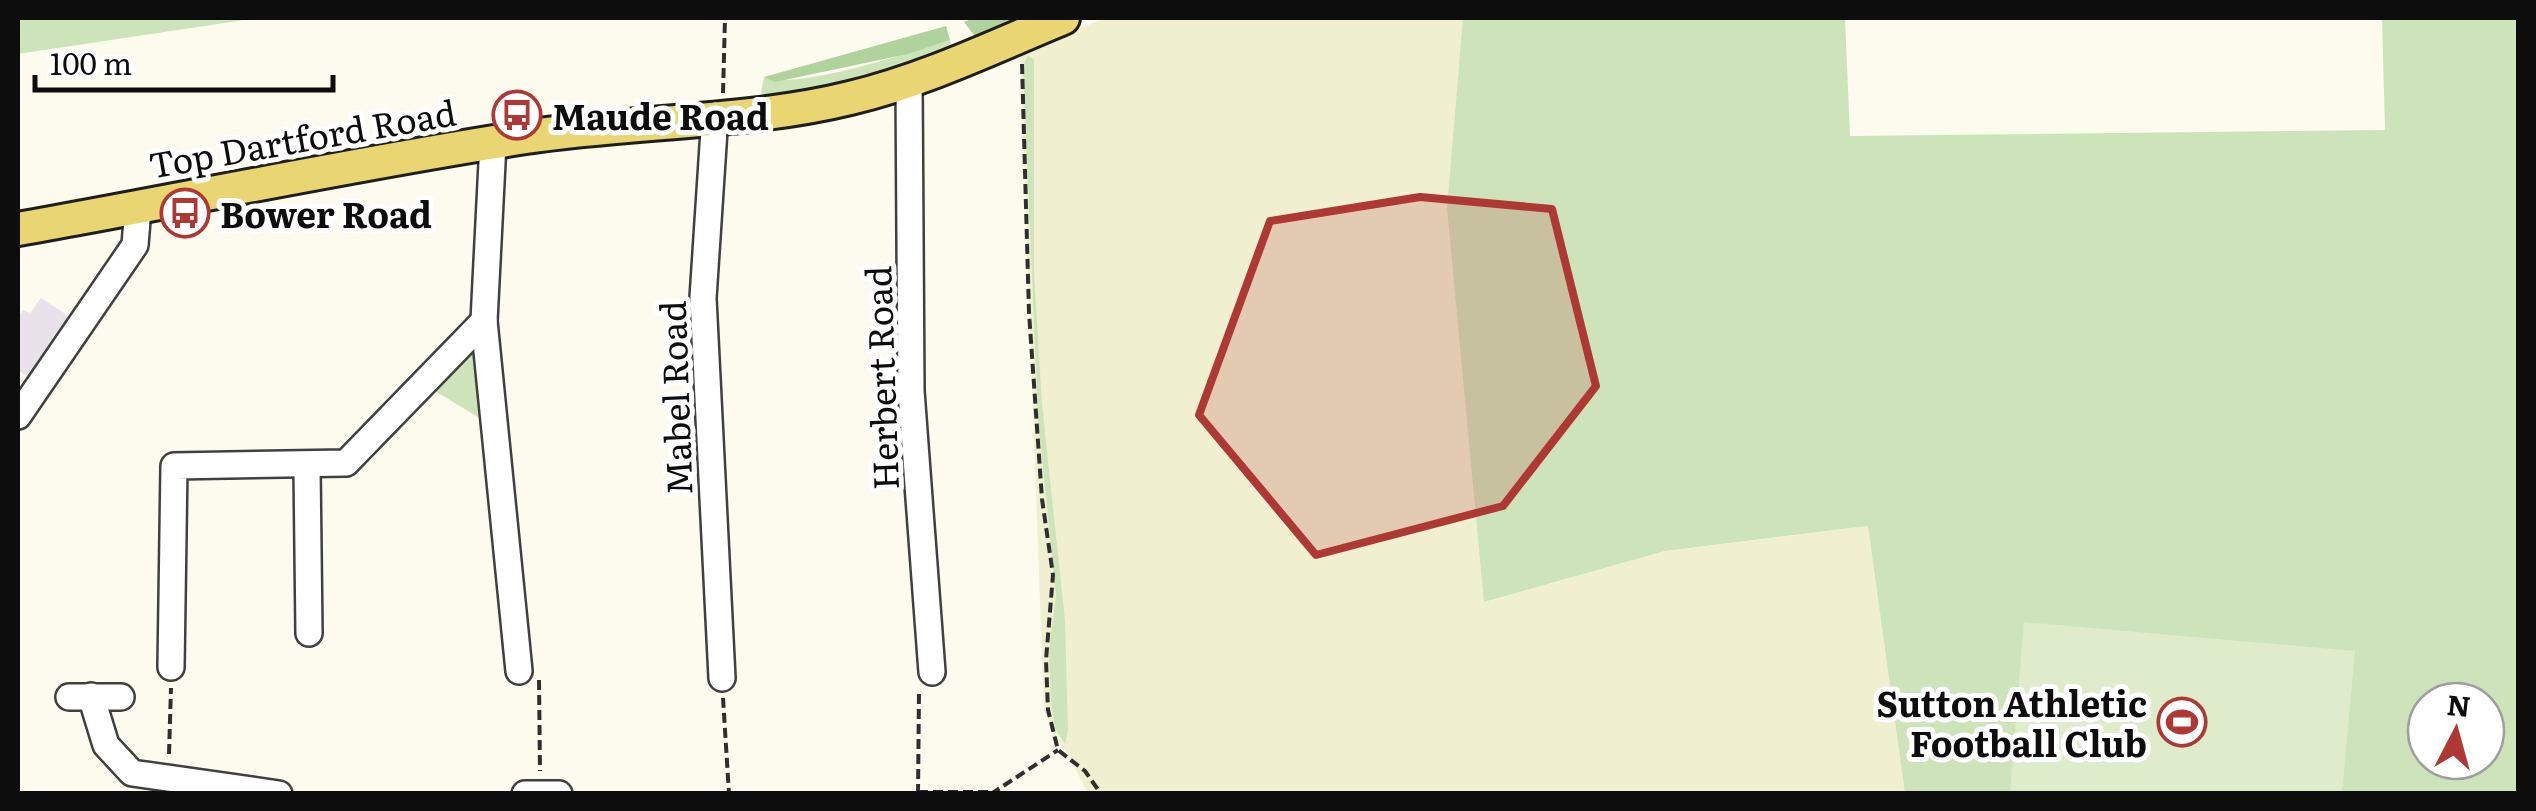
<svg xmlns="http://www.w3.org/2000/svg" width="2536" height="811" font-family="Literata,serif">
	<rect width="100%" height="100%" fill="#fdfbee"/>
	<path fill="#eae2ea" d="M41 298 81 324 39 384 18 370V318L23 310 30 313Z"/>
	<path fill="#f0f0d1" d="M1105 18H1463L1485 602 1665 551 1869 526 1906 793H1088L1044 711 1020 53Z"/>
	<g fill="#cde4bb" fill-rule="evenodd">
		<path d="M18 18H257L18 54Z"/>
		<path d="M1463 18H1845L1850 136 2385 130 2382 18H2518V793H1905L1868 526 1665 551 1484 602 1447 208ZM2426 701H2486V761H2426Z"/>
		<path d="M950 40 954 53 909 70 769 98 761 93 764 77C795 91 915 51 950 40Z"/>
		<path d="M1028 55 1034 60V271L1042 404 1065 620 1068 731 1065 744 1055 728 1051 702 1049 649 1056 595 1038 419 1023 66Z"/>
		<path d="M484 321 496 428 425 385Z"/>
	</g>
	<g fill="#b0d39d">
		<path d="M974 18H1033L976 38 964 22Z"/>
		<path d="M946 26 950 40 908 54 775 82 764 77Z"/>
	</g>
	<path fill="#deeccc" d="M2024 622 2355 651 2342 793H2010Z"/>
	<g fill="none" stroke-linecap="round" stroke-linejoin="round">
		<g stroke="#404040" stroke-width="30">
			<g id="minor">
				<path d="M909 82 911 391 932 672"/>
				<path d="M715 115 703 298 722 678"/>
				<path d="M493 143 484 321 519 671"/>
				<path d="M18 416 135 245 138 208"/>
				<path d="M307 467 309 633"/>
				<path d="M171 667 174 466 346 463 484 321"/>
				<path d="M91 696 106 745 132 773 279 794"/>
				<path d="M69 697H121"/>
				<path d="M525 794H559"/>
			</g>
		</g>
		<g stroke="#1e1e1e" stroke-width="38">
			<path id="major" d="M18 229C188 199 356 163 526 137 631 121 749 123 850 98 925 80 993 47 1063 18"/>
		</g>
		<g stroke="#2f2f2f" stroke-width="4" stroke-dasharray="10 5" stroke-linecap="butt">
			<path d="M1022 64 1029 313 1042 499 1053 575 1046 660 1048 710 1058 750 1085 771 1101 794"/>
			<path d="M723 93 725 18"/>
			<path d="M539 680 540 771"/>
			<path d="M723 698 729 794"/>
			<path d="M169 754 171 688"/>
			<path d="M918 792H991"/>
			<path d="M918 794 919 691"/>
			<path d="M991 794 1058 750"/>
		</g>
		<use href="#minor" stroke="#fff" stroke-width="25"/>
		<use href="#major" stroke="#e9d672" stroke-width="32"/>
	</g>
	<path fill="#ad3834" fill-opacity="0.2" stroke="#ad3834" stroke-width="8" stroke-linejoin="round" d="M1420 197 1552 209 1596 386 1503 506 1316 555 1199 415 1270 221Z"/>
	<defs>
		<g id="bus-ring" transform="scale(2.5)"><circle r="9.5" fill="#fff" stroke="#ad3834" stroke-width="1.5"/><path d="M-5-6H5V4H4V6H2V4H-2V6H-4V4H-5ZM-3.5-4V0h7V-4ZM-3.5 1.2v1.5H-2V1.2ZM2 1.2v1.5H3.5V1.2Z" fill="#ad3834"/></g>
		<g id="stadium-ring" transform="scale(2.5)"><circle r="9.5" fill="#fff" stroke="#ad3834" stroke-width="1.5"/><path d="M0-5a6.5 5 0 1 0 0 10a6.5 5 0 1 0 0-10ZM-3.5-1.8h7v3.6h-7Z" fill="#ad3834"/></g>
	</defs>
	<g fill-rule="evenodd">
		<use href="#bus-ring" x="517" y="115"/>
		<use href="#bus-ring" x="185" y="213"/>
		<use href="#stadium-ring" x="2182" y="722"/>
	</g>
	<g text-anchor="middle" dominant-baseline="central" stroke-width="10" stroke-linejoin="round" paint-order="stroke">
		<g font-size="35" font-weight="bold" fill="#0d0d0d" stroke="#fff" text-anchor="start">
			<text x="552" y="115">Maude Road</text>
			<text x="220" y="213">Bower Road</text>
			<text x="2147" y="702" text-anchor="end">Sutton Athletic<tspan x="2147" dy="40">Football Club</tspan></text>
		</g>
		<g font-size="35" fill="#0d0d0d" stroke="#fff">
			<text transform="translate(302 137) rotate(-10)">Top Dartford Road</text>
			<text transform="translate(880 378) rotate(-92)">Herbert Road</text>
			<text transform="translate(674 398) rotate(-92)">Mabel Road</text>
		</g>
	</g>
	<rect width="2536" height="811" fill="none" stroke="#0d0d0d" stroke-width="40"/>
	<g transform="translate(2456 731) rotate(6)"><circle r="48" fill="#ffffff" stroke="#9e9e9e" stroke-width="2.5"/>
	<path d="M0-8L18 38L0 25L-18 38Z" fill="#ad3834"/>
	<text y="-15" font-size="28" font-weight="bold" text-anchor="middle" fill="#0d0d0d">N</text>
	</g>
	<path d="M35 75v15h298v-15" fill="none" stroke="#0d0d0d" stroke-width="5"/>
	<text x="50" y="75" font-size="30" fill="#0d0d0d" stroke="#ffffff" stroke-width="8" paint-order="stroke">100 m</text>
</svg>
